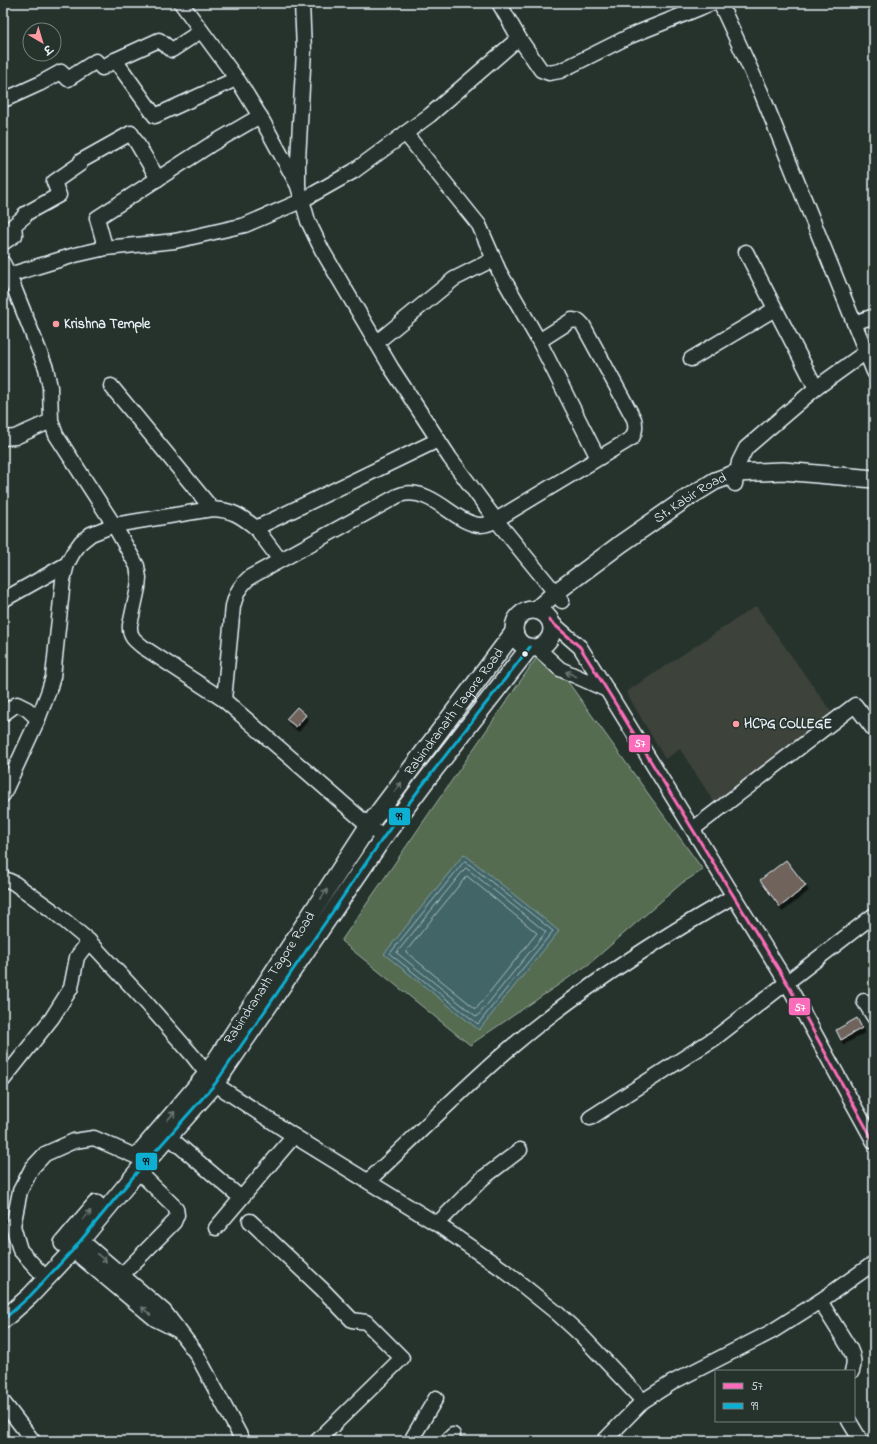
<svg xmlns="http://www.w3.org/2000/svg" width="877" height="1444" font-family="'Indie Flower','Playpen Sans Deva',sans-serif">
	<defs>
		<filter id="shadow"><feDropShadow dx="2.5" dy="4.5" stdDeviation="0" flood-color="#0009"/></filter>
	</defs>
	<rect width="100%" height="100%" fill="#26332d"/>
	<filter id="ink" filterUnits="userSpaceOnUse"><feTurbulence type="fractalNoise" baseFrequency=".025" numOctaves="2"/><feDisplacementMap in="SourceGraphic" scale="8" xChannelSelector="R" yChannelSelector="G"/><feConvolveMatrix kernelMatrix="1 2 1 2 8 2 1 2 1" color-interpolation-filters="sRGB"/></filter>
	<g filter="url(#ink)">
		<path fill="#3c423b" d="M756 606 835 717 717 807 680 749 665 759 626 692Z"/>
		<path fill="#556c51" stroke="#9eaea4" d="M537 657 563 675 703 870 682 883 589 964 470 1045 341 941Z"/>
		<path fill="#436668" stroke="#859ea2" d="M464 854 559 931 479 1030 384 954Z"/>
		<g fill="none" stroke-linecap="round" stroke-linejoin="round">
			<g stroke="#a6b9be" stroke-width="1">
				<path d="M465 861 553 931 478 1024 390 954Z"/>
				<path d="M466 868 546 932 477 1017 397 953Z"/>
				<path d="M467 876 537 933 476 1009 406 952Z"/>
			</g>
		</g>
		<g fill="#70645b" stroke="#e8f1f8" filter="url(#shadow)">
			<path d="M297 707 306 715 296 727 286 719Z"/>
			<path d="M786 860 806 886 780 907 760 880Z"/>
			<path d="M857 1018 862 1028 841 1040 836 1030Z"/>
		</g>
		<g fill="none" stroke-linecap="round" stroke-linejoin="round">
			<g stroke="#e8f1f8" stroke-width="17">
				<g id="minor">
					<path d="M181 3 239 82 261 118 297 184"/>
					<path d="M302 3 304 50 298 160V186L308 221 322 250 392 369 450 458 496 520 562 601"/>
					<path d="M499 3 519 38 541 70 549 73 560 71 630 36 712 3"/>
					<path d="M720 3 761 92 874 372"/>
					<path d="M115 60 159 40 172 50 201 31"/>
					<path d="M3 96 6 99 39 84 61 72 68 79 96 61 102 68 115 60 155 116 236 79"/>
					<path d="M405 133 479 225 499 271 539 341 598 458"/>
					<path d="M3 243 15 235 14 225 25 216V214L59 195 54 182 80 164 81 161 131 133 158 179"/>
					<path d="M102 249 104 243 97 218 210 145 260 116"/>
					<path d="M746 252 816 388"/>
					<path d="M3 263 9 275 75 255 106 248 175 241 245 225 301 201 354 171 430 115 519 38"/>
					<path d="M854 323 874 316"/>
					<path d="M377 342 454 279 494 259"/>
					<path d="M691 359 775 309"/>
					<path d="M111 386 212 509"/>
					<path d="M51 421 56 435 114 525 137 566 139 578 138 588 130 625C129 636 134 640 143 647L224 700"/>
					<path d="M3 438 15 437 51 421 50 387 46 368 9 275"/>
					<path d="M735 484 739 462 746 448 816 388 866 352"/>
					<path d="M256 528 280 560"/>
					<path d="M3 600 67 564"/>
					<path d="M549 620 580 647 607 690 787 983 874 1142"/>
					<path d="M536 647 560 669 607 690"/>
					<path d="M3 714 17 704 27 709 38 719"/>
					<path d="M3 795 38 719 48 693 53 677 63 580 67 564 73 553 81 542 91 534 114 525 212 509C232 510 240 515 256 528L438 440"/>
					<path d="M693 829 855 705 874 730"/>
					<path d="M383 838 224 700 233 606C237 592 239 587 250 577L392 499C395 497 399 495 403 494 434 488 456 525 481 525 486 525 491 523 496 520L632 438C636 431 636 426 634 419L583 325 579 321 572 320 539 341"/>
					<path d="M3 878 14 883 53 911 89 941 144 1000 193 1056 215 1084 294 1136 437 1224 505 1271 557 1313 581 1335 643 1401"/>
					<path d="M864 1001 874 1017"/>
					<path d="M3 1080 52 1018 71 988 77 957 89 941"/>
					<path d="M590 1118 715 1038 874 915"/>
					<path d="M169 1137 241 1198"/>
					<path d="M368 1181C415 1137 460 1091 509 1049 578 990 655 941 734 896"/>
					<path d="M250 1221 322 1289 352 1320 366 1322 402 1358 317 1441"/>
					<path d="M437 1224 483 1178 520 1150"/>
					<path d="M216 1228 294 1136"/>
					<path d="M74 1234 164 1311 196 1353 243 1441"/>
					<path d="M64 1243 155 1319 177 1330"/>
					<path d="M39 1271 20 1250 13 1226 20 1191 32 1168 45 1154 74 1141 94 1138 137 1157"/>
					<path d="M122 1275 174 1222 177 1215 176 1208 138 1171"/>
					<path d="M820 1301 850 1349C854 1357 855 1363 852 1371"/>
					<path d="M3 1402 33 1441"/>
					<path d="M849 1421 861 1441"/>
					<path d="M413 1441V1437L436 1398"/>
					<path d="M447 1441 453 1435"/>
					<path d="M604 1441 643 1401 673 1382 771 1332 820 1301 874 1263"/>
				</g>
			</g>
			<g stroke="#e8f1f8" stroke-width="20">
				<g id="major">
					<path id="s1" d="M536 610 555 593 622 543 684 500 715 481 737 473 783 471 874 479"/>
					<circle cx="533" cy="629" r="19"/>
					<path id="s2" d="M138 1155 207 1074 369 825 514 632"/>
					<path d="M63 1243 96 1204"/>
					<path d="M3 1320 30 1296 72 1251 138 1171 215 1084 383 838 424 783 530 647"/>
				</g>
			</g>
			<use href="#minor" stroke="#26332d" stroke-width="14"/>
			<use href="#major" stroke="#26332d" stroke-width="17"/>
			<g stroke="#26332d" stroke-width="6">
				<path id="bus-1" d="M549 620 580 647 607 690 787 983 874 1142"/>
			</g>
			<g stroke="#26332d" stroke-width="6">
				<path id="bus-2" d="M3 1320 30 1296 72 1251 138 1171 215 1084 383 838 424 783 530 647"/>
			</g>
			<use href="#bus-1" stroke="#fb6dba" stroke-width="3"/>
			<use href="#bus-2" stroke="#0dafd3" stroke-width="3"/>
		</g>
		<defs><path id="oneway-shaft" d="M-6 0H5M1.5-3L5.5 0L1.5 3" fill="none" stroke-width="1.6" stroke-linecap="round" stroke-linejoin="round"/></defs>
		<g stroke="#6a7674">
			<use href="#oneway-shaft" transform="translate(571 674) rotate(-156)"/>
			<use href="#oneway-shaft" transform="translate(398 787) rotate(-53)"/>
			<use href="#oneway-shaft" transform="translate(324 894) rotate(-57)"/>
			<use href="#oneway-shaft" transform="translate(171 1116) rotate(-49)"/>
			<use href="#oneway-shaft" transform="translate(87 1215) rotate(-49)"/>
			<use href="#oneway-shaft" transform="translate(102 1258) rotate(41)"/>
			<use href="#oneway-shaft" transform="translate(146 1311) rotate(-139)"/>
		</g>
	</g>
	<g fill="#ff9aa2" stroke="#26332d" stroke-width="1.5">
		<circle cx="56" cy="324" r="4"/>
		<circle cx="736" cy="724" r="4"/>
	</g>
	<circle fill="#e8f1f8" stroke="#26332d" stroke-width="1.5" cx="525" cy="654" r="3.5"/>
	<g text-anchor="middle" dominant-baseline="central" stroke-width="3" stroke-linejoin="round" paint-order="stroke">
		<g font-size="14" font-weight="bold" fill="#e8f1f8" stroke="#26332d" text-anchor="start">
			<text x="64" y="324">Krishna Temple</text>
			<text x="744" y="724">HCPG COLLEGE</text>
		</g>
		<g font-size="14" fill="#e8f1f8" stroke="#26332d">
			<text stroke="none"><textPath href="#s1" startOffset="191">St. Kabir Road</textPath></text>
			<text stroke="none"><textPath href="#s2" startOffset="545">Rabindranath Tagore Road</textPath></text>
			<text stroke="none"><textPath href="#s2" startOffset="221">Rabindranath Tagore Road</textPath></text>
		</g>
	</g>
	<g stroke="#26332d" stroke-width="1.5">
		<rect x="628" y="734" width="23" height="19" rx="4" fill="#fb6dba"/>
		<rect x="388" y="807" width="23" height="19" rx="4" fill="#0dafd3"/>
		<rect x="788" y="997" width="23" height="19" rx="4" fill="#fb6dba"/>
		<rect x="135" y="1152" width="23" height="19" rx="4" fill="#0dafd3"/>
	</g>
	<g font-size="11" text-anchor="middle" font-weight="bold" fill="#fff">
		<text x="640" y="747">57</text>
		<text x="800" y="1011">57</text>
	</g>
	<g font-size="11" text-anchor="middle" font-weight="bold" fill="#111">
		<text x="399" y="820">99</text>
		<text x="146" y="1165">99</text>
	</g>
	<rect width="877" height="1444" fill="none" stroke="#26332d" stroke-width="16"/>
	<rect x="8" y="8" width="861" height="1428" fill="none" stroke="#e8f1f8" stroke-width="1.5" filter="url(#ink)"/>
	<rect x="715" y="1370" width="140" height="52" fill="#26332d" stroke="#747f7e"/>
	<rect x="723" y="1383" width="20" height="6" fill="#fb6dba" stroke="#747f7e"/>
	<text x="751" y="1390" font-size="12" fill="#e8f1f8">57</text>
	<rect x="723" y="1403" width="20" height="6" fill="#0dafd3" stroke="#747f7e"/>
	<text x="751" y="1410" font-size="12" fill="#e8f1f8">99</text>
	<g transform="translate(42 42) rotate(142)"><circle r="19" fill="#26332d" stroke="#747f7e"/>
	<path d="M0-3L7 15L0 10L-7 15Z" fill="#ff9aa2"/>
	<text y="-6" font-size="11" font-weight="bold" text-anchor="middle" fill="#e8f1f8">उ</text>
	</g>
</svg>
